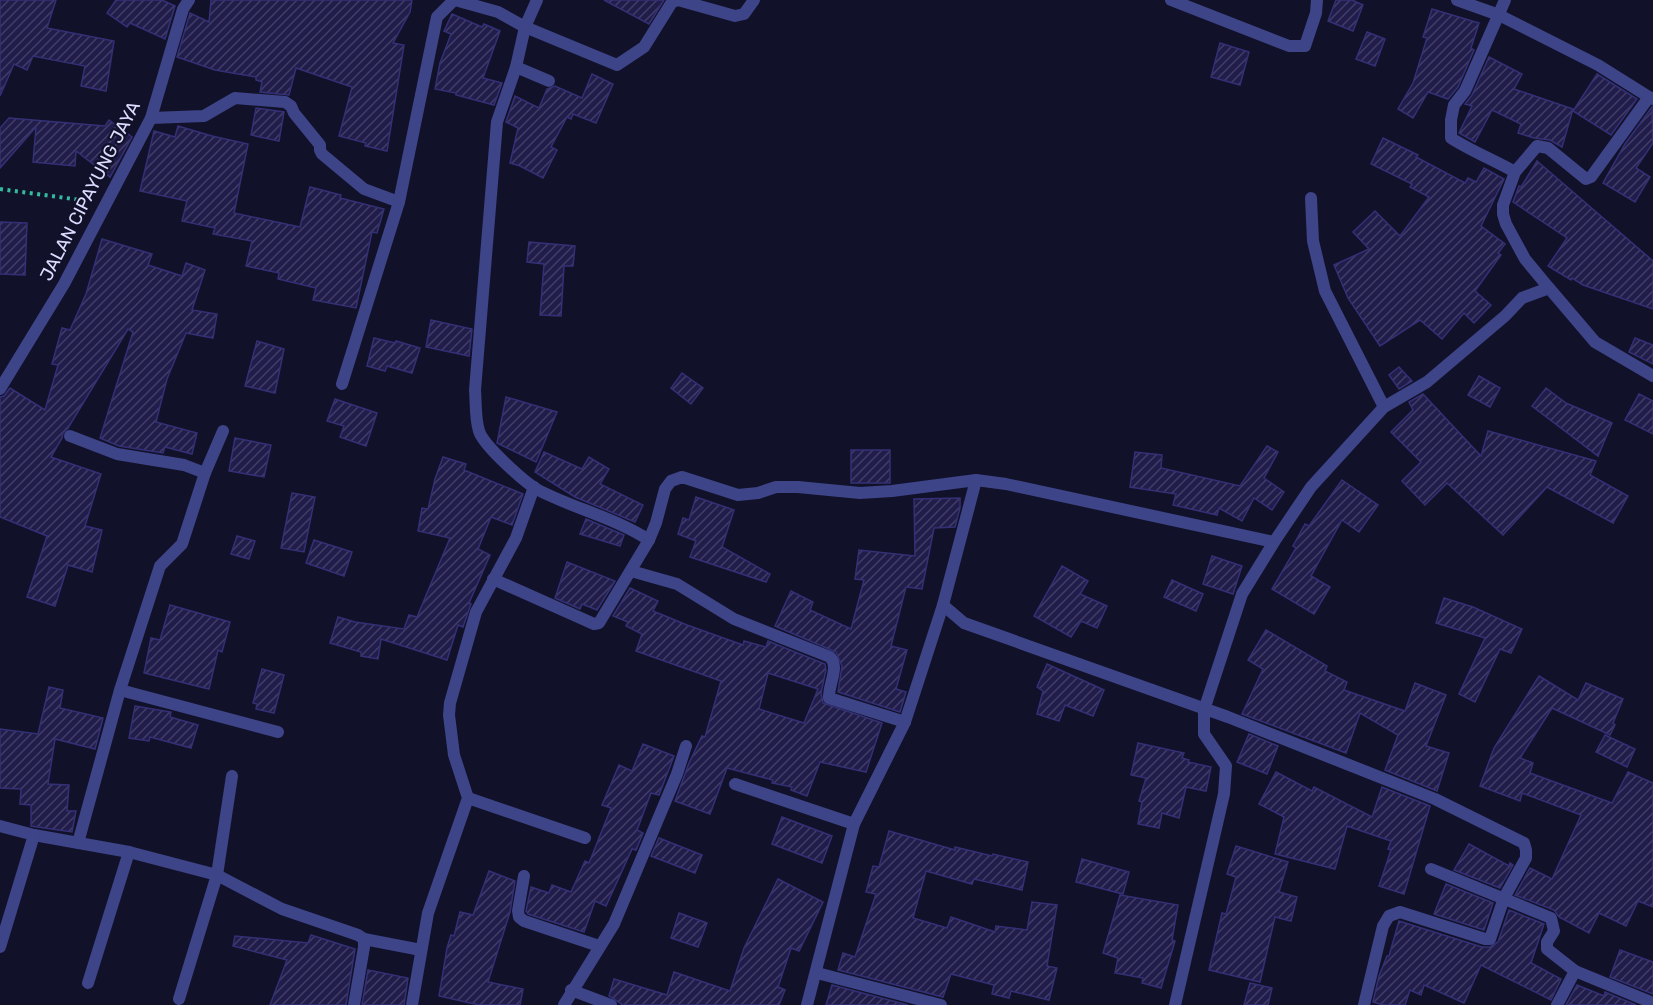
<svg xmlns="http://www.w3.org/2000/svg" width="1653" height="1005" font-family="Rubik,sans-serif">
	<defs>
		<pattern id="building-hatch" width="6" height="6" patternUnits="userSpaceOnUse" patternTransform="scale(1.5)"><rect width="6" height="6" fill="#211d4b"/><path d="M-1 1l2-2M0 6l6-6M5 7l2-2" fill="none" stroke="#413d66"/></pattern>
	</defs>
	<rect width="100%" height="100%" fill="#12112a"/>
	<g fill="url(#building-hatch)" stroke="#343076" stroke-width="1.5" fill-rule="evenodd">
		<path d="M0 0H56L47 28 114 41 106 91 81 86 85 66 33 56 27 70 14 64 0 96Z"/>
		<path d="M116 0H162L175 6 165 39 130 23 127 27 107 13Z"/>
		<path d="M211 0H412L410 12 393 43 404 45 387 151 365 146 366 143 339 136 352 87 296 68 289 95 260 92 262 82 256 80V77L215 70 177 57 190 13 209 22Z"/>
		<path d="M604 0H664L649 24Z"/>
		<path d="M1336 0H1352L1363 5 1353 31 1328 21Z"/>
		<path d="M1432 9 1479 23 1471 48 1474 50 1458 87 1448 99 1428 92 1413 118 1398 109 1413 83 1427 38 1423 37Z"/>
		<path d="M452 14 482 27 484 24 500 31 483 78 502 83 494 105 456 95V93L435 89 440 63 451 34 444 31Z"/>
		<path d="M1367 32 1385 39 1375 66 1356 59Z"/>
		<path d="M1220 43 1249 52 1240 85 1211 77Z"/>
		<path d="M1489 57 1522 74 1514 89 1573 109 1562 147 1550 140 1534 138 1518 133 1521 124 1492 110 1475 142 1459 133 1472 106 1465 104 1472 95Z"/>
		<path d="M592 74 613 84 596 123 573 114 571 119 567 117 551 147 557 150 543 178 520 166 510 163 518 128 506 122 515 96 539 108 547 89 555 86 582 98Z"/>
		<path d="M1597 74 1637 99 1611 135 1573 111Z"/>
		<path d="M1652 107 1653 143 1636 168 1650 177 1635 202 1603 183 1625 144Z"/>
		<path d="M256 108 284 112 279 141 251 135Z"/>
		<path d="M9 118 105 126 109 120 132 137 110 177 76 151 75 166 33 162 36 127 0 168V128Z"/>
		<path d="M178 126 212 136 248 144 234 213 300 227 310 187 341 195 340 198 384 209 377 233 372 232 356 308 313 300 316 288 278 279 279 273 246 266 252 241 213 234 215 228 182 221 187 201 140 191 154 131 175 137Z"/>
		<path d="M1383 138 1418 155 1416 157 1465 183 1468 178 1476 182 1484 168 1504 179 1481 226 1505 244 1498 253 1501 255 1475 291 1491 305 1474 323 1464 313 1442 339 1420 320 1380 346 1348 298 1334 265 1369 249 1353 232 1375 211 1400 236 1429 197 1410 187 1412 184 1371 164Z"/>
		<path d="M1537 161 1653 261V309L1583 285 1572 278 1571 280 1548 266 1567 238 1513 202 1519 186 1521 187Z"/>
		<path d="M0 222 27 223 25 275 0 274Z"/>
		<path d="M102 239 152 254 148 265 182 276 186 263 205 270 192 310 217 314 213 338 186 333 167 379 156 422 197 433 192 454 165 447 163 453 119 446 100 438 133 332 128 329 68 428 63 433 62 438 51 457 101 474 85 526 102 530 92 572 68 565 55 606 27 597 47 536 0 517V397L4 396 10 388 45 410 58 365 52 364 62 328 70 330 86 294Z"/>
		<path d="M529 242 575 246 573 266H564L561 316 540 315 544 264 527 262Z"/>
		<path d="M431 320 472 329 469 356 426 347Z"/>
		<path d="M374 338 395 343 396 341 420 348 412 373 387 366 385 371 367 366Z"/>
		<path d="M1635 338 1653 345V364L1629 352Z"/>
		<path d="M257 341 284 349 275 393 245 386Z"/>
		<path d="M1399 367 1412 381 1399 389 1389 375Z"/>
		<path d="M682 373 703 388 691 404 671 388Z"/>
		<path d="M1479 376 1500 388 1490 407 1468 395Z"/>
		<path d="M1546 388 1566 403 1612 423 1598 456 1532 406Z"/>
		<path d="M1423 394 1481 456 1488 431 1596 461 1590 475 1628 496 1613 523 1547 487 1503 535 1447 483 1425 505 1402 481 1421 462 1391 432 1413 410 1409 402Z"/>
		<path d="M1639 394 1653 401V434L1625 420Z"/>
		<path d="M506 397 557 412 536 462 497 443Z"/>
		<path d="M335 399 377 413 366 446 340 437 344 426 327 421Z"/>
		<path d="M235 438 271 445 264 477 229 471Z"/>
		<path d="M1267 446 1278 452 1264 478 1284 492 1272 510 1254 498 1242 521 1219 508 1217 515 1173 505 1176 494 1130 487 1135 452 1162 455 1161 468 1240 486Z"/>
		<rect x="851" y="450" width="39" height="33"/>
		<path d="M544 452 582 469 589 457 609 469 600 484 643 505 635 522 575 497 535 472Z"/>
		<path d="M443 457 466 464 464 470 523 494 512 525 491 517 478 549 490 555 469 603 471 604 463 627 458 625 447 660 381 639 378 659 361 656V652L330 643 338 617 355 622 404 629 409 615 417 617 450 538 418 531 422 508 428 509 435 479Z"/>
		<path d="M1342 480 1378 505 1359 532 1342 520 1311 576 1330 587 1314 614 1272 589 1296 548 1293 546 1305 524 1309 526Z"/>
		<path d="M292 493 315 497 304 552 281 548Z"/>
		<path d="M696 497 734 510 722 547 770 574 766 582 690 557 696 541 678 534 683 518 689 520Z"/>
		<path d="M960 498V508L955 527 934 528 922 589 906 587 891 646 907 650 896 689 906 692 900 712 838 692 842 666 836 652 775 626 791 591 813 602 810 610 851 629 864 580 855 579 859 550 915 556 914 499Z"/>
		<path d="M586 519 624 535 620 546 580 534Z"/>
		<path d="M237 536 255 541 249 559 231 554Z"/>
		<path d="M314 540 352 552 344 576 306 563Z"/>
		<path d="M1212 556 1242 566 1233 594 1203 584Z"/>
		<path d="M567 562 615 581 597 610 582 604 580 609 555 598Z"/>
		<path d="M1062 566 1088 581 1080 594 1107 606 1097 628 1081 621 1071 637 1034 616Z"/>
		<path d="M1172 580 1203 594 1196 611 1164 597Z"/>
		<path d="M630 588 658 601 653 611 687 625 743 645 744 641 766 647 768 641 825 664 826 670 821 693 823 703 882 723 866 772 820 762 807 796 791 790 792 787 772 783 773 780 727 768 710 814 675 801 689 763 702 736 705 737 721 681 636 651 642 634 626 626 628 622 613 616ZM768 673 818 689 804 723 759 709Z"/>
		<path d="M1444 598 1473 607 1522 629 1511 653 1500 649 1475 702 1459 694 1485 638 1436 623Z"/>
		<path d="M170 605 230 622 222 652 218 650 209 689 144 673 151 638 160 640Z"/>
		<path d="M1266 630 1327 666 1325 671 1347 682 1344 690 1405 711 1415 683 1446 695 1426 746 1449 753 1437 791 1385 770 1398 735 1360 713 1346 753 1242 714 1263 669 1248 660Z"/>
		<path d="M1047 664 1104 690 1093 716 1065 705 1059 721 1037 714 1043 691 1037 687Z"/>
		<path d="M262 669 284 675 274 713 256 709 257 704 253 703Z"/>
		<path d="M1539 676 1578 700 1586 683 1623 699 1613 723 1615 725 1610 735 1552 708 1520 758 1533 763 1530 773 1612 803 1628 772 1653 783V907L1638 901 1626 926 1599 913 1589 933 1559 917 1554 910 1515 895 1530 868 1552 879 1581 815 1522 793 1520 801 1480 786 1494 748Z"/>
		<path d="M49 687 63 690 60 708 103 718 95 749 55 739 48 784 69 785 67 811H76L72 832 31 826V805L20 804 21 789 0 788V729L38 734Z"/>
		<path d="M135 706 171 712 170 717 198 725 191 748 150 737 149 741 129 738Z"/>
		<path d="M1249 734 1278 746 1267 774 1237 762Z"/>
		<path d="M1605 735 1635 749 1627 767 1596 752Z"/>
		<path d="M1138 743 1184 753 1182 758 1189 760 1188 762 1211 767 1206 791 1186 787 1179 818 1162 813 1159 828 1138 824 1142 802 1139 801 1146 778 1131 775Z"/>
		<path d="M643 744 674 756 659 795 651 793 637 830 643 833 636 850 632 849 606 906 595 901 584 932 528 914 526 911 531 887 549 893 552 885 571 892 585 861 589 863 611 808 602 805 619 765 632 771Z"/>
		<path d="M1276 772 1312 791 1314 787 1372 817 1382 787 1430 806 1404 894 1379 886 1391 850 1388 849 1391 841 1347 826 1335 869 1275 854 1284 817 1259 804Z"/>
		<path d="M782 817 832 836 822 863 772 844Z"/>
		<path d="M889 831 955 850V847L992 856 993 854 1028 862 1022 890 974 879 972 884 926 871 913 918 947 928 951 917 995 932 996 926 1027 930 1032 902 1057 905 1047 966 1057 968 1049 1000 1011 991 1009 998 992 994 994 985 951 974 943 997 838 970 843 953 855 957 876 894 866 892 873 866 879 867Z"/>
		<path d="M659 838 702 855 695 873 651 856Z"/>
		<path d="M1469 844 1509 866 1510 863 1513 865 1500 888 1454 870Z"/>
		<path d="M1236 846 1288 862 1279 892 1297 897 1291 921 1275 917 1260 982 1209 970 1222 913 1226 914 1236 877 1227 874Z"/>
		<path d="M1082 859 1129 872 1123 894 1076 882Z"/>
		<path d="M489 871 515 881 510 912 488 982 523 989 520 1005H479L439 996 447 948 451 935 454 936 460 912 473 915Z"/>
		<path d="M778 879 823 902 799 951 791 948 778 987 785 990 779 1005H623L609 996 614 979 667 995 674 972 730 991 744 948Z"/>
		<path d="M1446 884 1493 903 1484 930 1434 914Z"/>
		<path d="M1120 895 1178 905 1172 940 1175 941 1161 988 1142 983 1143 978 1115 973 1118 958 1103 953Z"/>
		<path d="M1509 910 1544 924 1531 963 1561 979 1551 1000 1481 965 1464 1003 1424 985 1421 995 1410 990 1405 1005H1383L1373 1002 1379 976 1387 956H1389L1399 921 1482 947H1490L1498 942Z"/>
		<path d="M679 913 707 923 698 947 671 938Z"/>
		<path d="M311 935 355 949 346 1005H270L287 960 233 946 235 936 308 943Z"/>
		<path d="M1620 950 1653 962V994L1610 977Z"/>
		<path d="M368 970 408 978 404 1005H362Z"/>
		<path d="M1250 983 1272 988 1268 1005H1244Z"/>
		<path d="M832 985 908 1005H826Z"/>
		<path d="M1577 985 1604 996 1605 992 1636 1005H1566Z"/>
	</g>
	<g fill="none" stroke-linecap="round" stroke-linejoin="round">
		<path stroke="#33bba0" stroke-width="4" stroke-dasharray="3 4.5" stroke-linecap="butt" d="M0 189 88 201"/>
		<g stroke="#3d4488" stroke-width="12">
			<path d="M455 0 498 12 525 27 537 0"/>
			<path d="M1171 0 1289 46H1305L1316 13 1317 0"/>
			<path d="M1457 0 1499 15 1598 65 1649 97"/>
			<path d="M1505 0 1465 91 1454 105 1451 120V138C1471 151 1494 160 1515 172"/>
			<path d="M516 67 549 81"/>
			<path d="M151 118 204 116 235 98 285 102 291 106 294 113 320 145V150L322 154 364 189 399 202"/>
			<path d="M1311 198 1313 241 1325 291 1384 407"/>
			<path d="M1549 288 1595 342 1653 376"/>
			<path d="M342 384 399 202 437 17 454 0"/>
			<path d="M0 389 64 284 151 118 183 9 189 0"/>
			<path d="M70 436 117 454 184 465 205 473"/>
			<path d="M649 540C615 518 576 509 540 491 526 484 483 445 479 431 475 418 476 402 475 390L497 122 516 67 525 27 617 65 644 47 672 2 678 0 685 2 735 16 744 14 754 0"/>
			<path d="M631 571 677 584 734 619 830 657C840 667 828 685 829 698L905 722"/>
			<path d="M493 579 594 624 599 623 649 540 656 523 665 489 671 481 682 477 738 495 758 493 776 487H798L860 493 892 491 976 480 1006 484 1274 542"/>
			<path d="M943 605 964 623 1228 717 1435 799 1524 843 1526 850V858L1504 898 1490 939H1485L1400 912 1389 916 1383 926 1364 1005"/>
			<path d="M120 690 278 732"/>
			<path d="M735 784 854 824"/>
			<path d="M468 798 585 838"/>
			<path d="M0 826 34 835 129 852 217 875 282 909 358 935 364 939V947L354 1005"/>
			<path d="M78 843 120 690 160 566 182 544 205 473 223 431"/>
			<path d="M1431 869 1551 918 1554 931 1547 942V949L1575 971"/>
			<path d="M524 876 518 911 519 917 524 921 599 946"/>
			<path d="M364 939 421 950"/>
			<path d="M0 947 34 835"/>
			<path d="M817 973 941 1005"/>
			<path d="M88 983 129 852"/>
			<path d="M571 990 611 1005"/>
			<path d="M179 999 217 875 232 776"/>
			<path d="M412 1005 428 913 468 798 454 755 449 715 450 703 476 612 516 538 534 487"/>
			<path d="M564 1005 614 924 677 774 686 746"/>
			<path d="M807 1005 854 824 905 722 943 605 976 480"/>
			<path d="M1175 1005 1224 794 1226 766 1204 734V710L1242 594 1274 542 1311 487 1384 407 1427 382 1505 316 1522 298 1549 288 1525 259 1506 224 1503 214V205L1515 172 1537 146 1548 148 1586 179 1591 177 1649 97 1653 99"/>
			<path d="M1557 1005 1575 971 1653 1003"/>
		</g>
	</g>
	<g text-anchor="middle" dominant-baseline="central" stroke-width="4.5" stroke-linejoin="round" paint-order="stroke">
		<g font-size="18" fill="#dbdcfe" stroke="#12112a">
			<text transform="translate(90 191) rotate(-63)">JALAN CIPAYUNG JAYA</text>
		</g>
	</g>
</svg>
